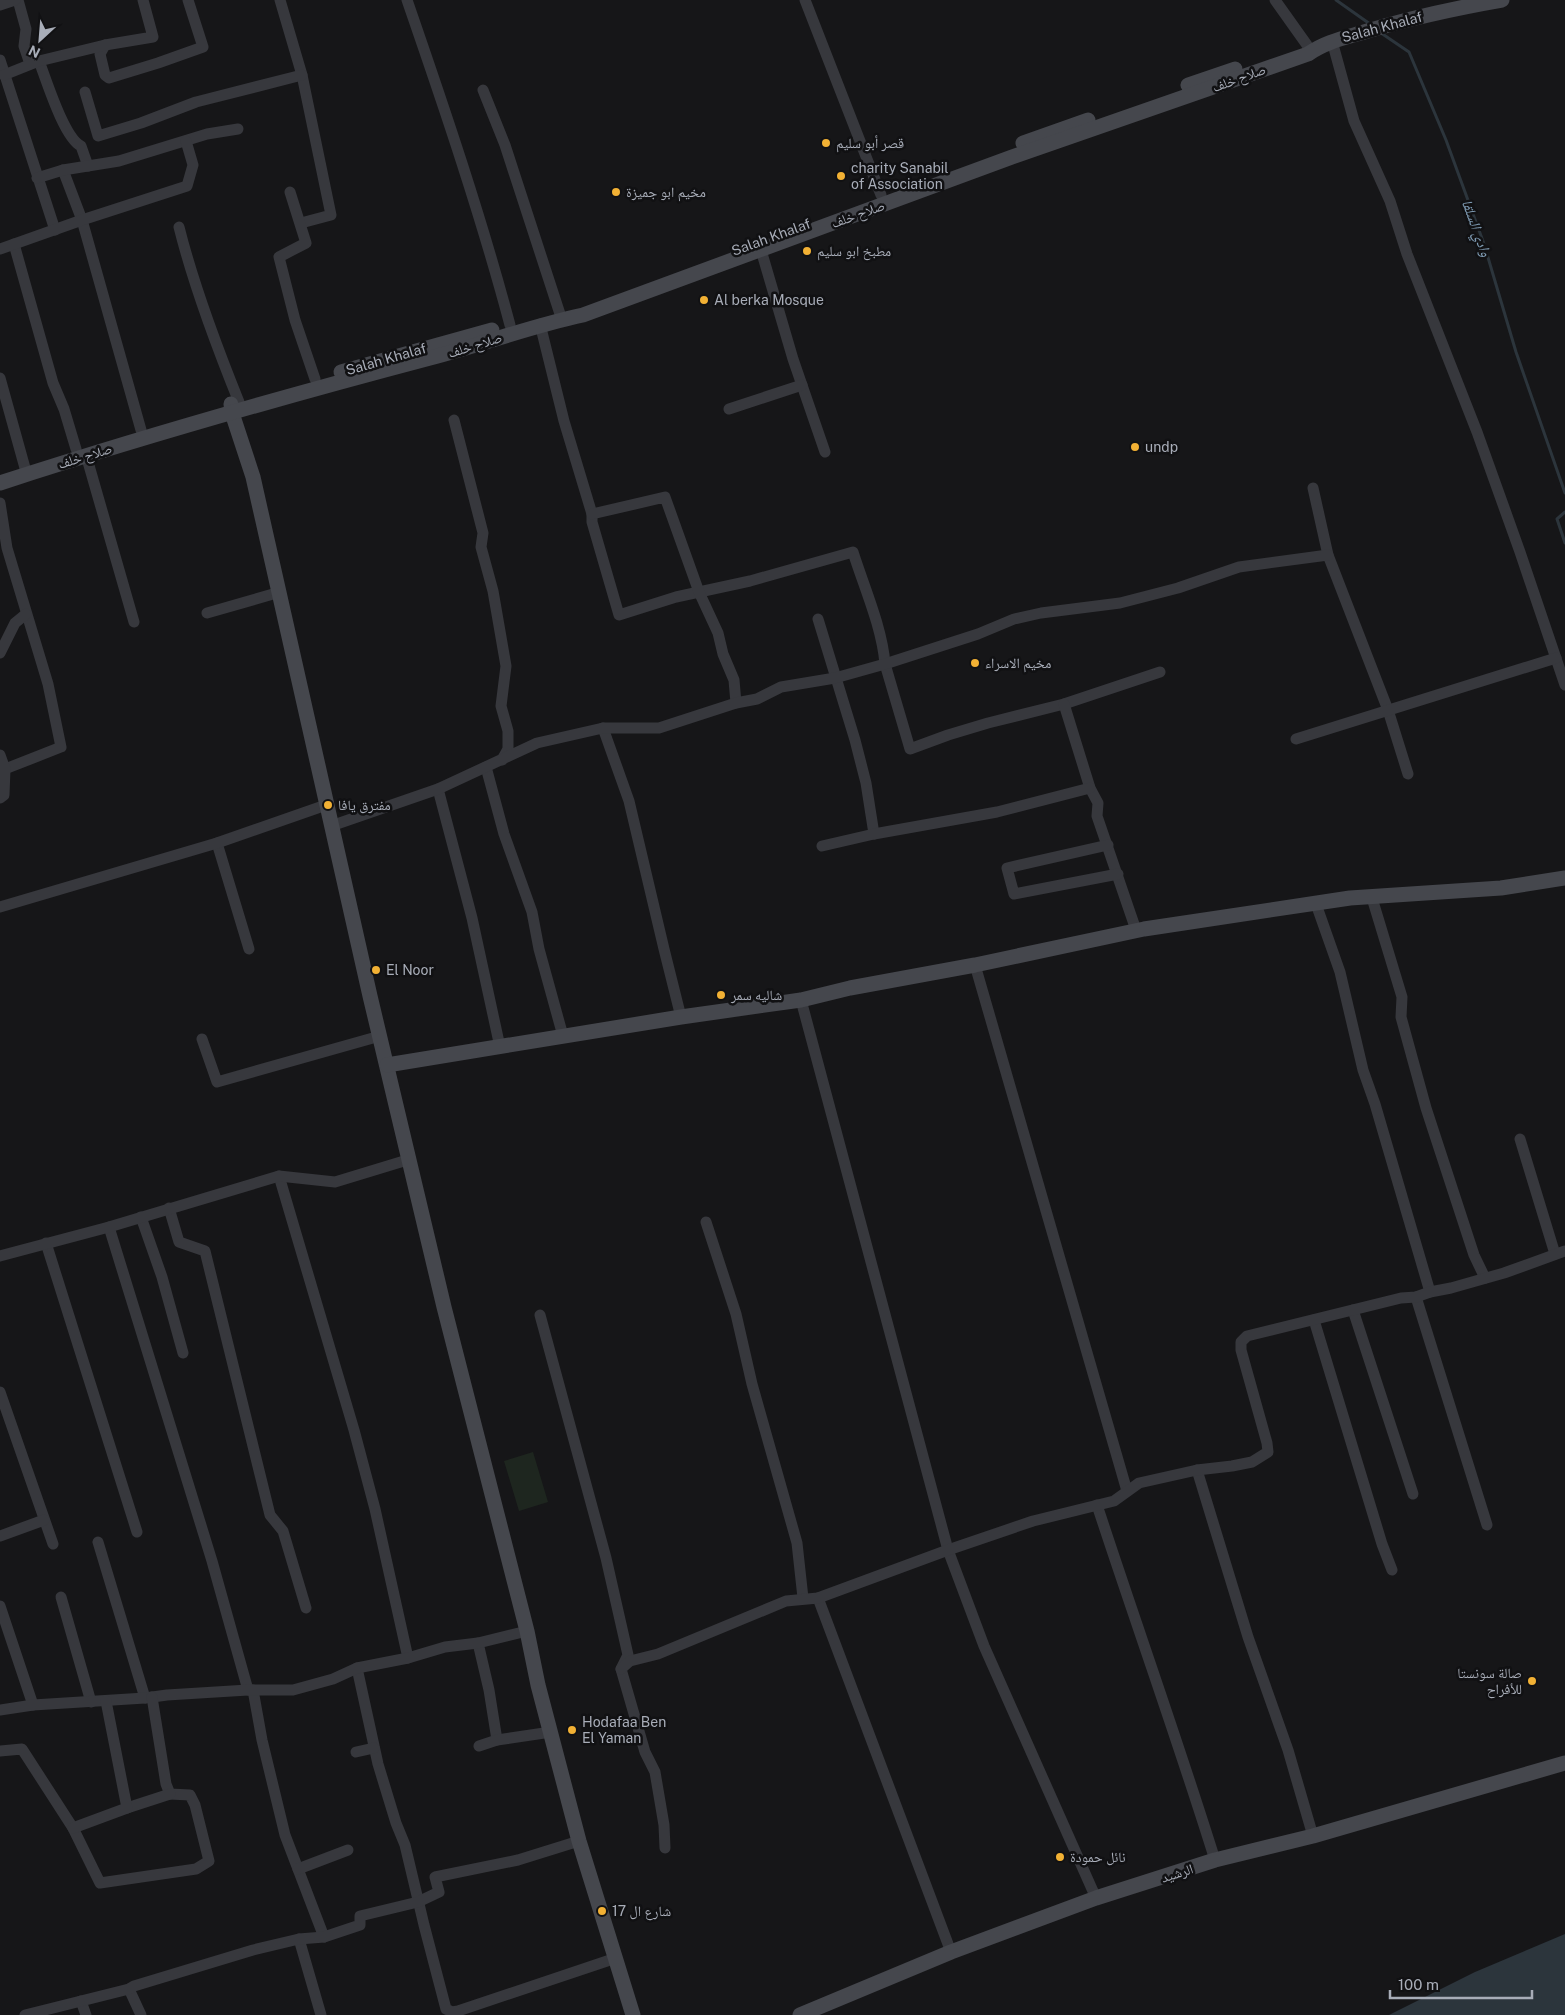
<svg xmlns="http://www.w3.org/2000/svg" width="1565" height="2015" font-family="'Public Sans','Noto Naskh Arabic',sans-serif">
	<rect width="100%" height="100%" fill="#161618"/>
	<path fill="#1e261f" d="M533 1452 548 1502 519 1511 504 1461Z"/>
	<path fill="#2c353c" d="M1565 1934V2015H1389L1475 1972Z"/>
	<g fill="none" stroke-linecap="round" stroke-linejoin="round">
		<g stroke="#2c353c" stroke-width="3">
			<path d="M1336 0 1370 24"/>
			<path d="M1381 33 1409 52 1446 140 1484 244 1516 352 1565 493"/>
			<path d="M1565 512 1557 519 1565 543"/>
		</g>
		<g stroke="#37383d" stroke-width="11">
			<path d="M18 0 26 29 24 46 30 64"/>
			<path d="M280 0 302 75 331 215 301 223"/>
			<path d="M407 0C444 107 481 216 510 325"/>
			<path d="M805 0 881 195"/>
			<path d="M1275 0 1307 45"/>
			<path d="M0 5 15 0"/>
			<path d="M1332 41 1354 121 1390 201 1407 254 1477 432 1520 552 1565 685"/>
			<path d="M105 45 100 54 105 75 109 78 158 63 203 47 188 0"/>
			<path d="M0 60 55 230"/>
			<path d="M39 61C46 79 64 138 81 146L88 166"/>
			<path d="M4 75 39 61 105 45 153 37 143 0"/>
			<path d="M483 90 505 145 560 314"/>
			<path d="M85 92 98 136 141 123 196 102 302 75"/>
			<path d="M63 170 82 220 141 430"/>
			<path d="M37 178 63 170 119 161 207 134 238 129"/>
			<path d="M290 192 306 243 279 257 295 320 315 379"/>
			<path d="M179 227C194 287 216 345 239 402"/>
			<path d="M14 244 53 383 64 409 76 449"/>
			<path d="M0 249 82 220 187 186 193 165 186 141"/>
			<path d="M761 250 793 359 825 452"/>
			<path d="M540 324 564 421 592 514V522L619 615 676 597 750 581 853 552C864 587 882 627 885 664L910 749 948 735 988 723 1064 704 1160 672"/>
			<path d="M0 378 25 468"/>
			<path d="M729 409 802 385"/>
			<path d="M454 420 483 533 481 547 493 591 506 666 501 706 508 731V749L502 760"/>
			<path d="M86 455 134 622"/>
			<path d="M1313 488 1328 555 1388 710 1408 774"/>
			<path d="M0 503 7 548 48 684 61 747 5 769"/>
			<path d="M592 514 665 497 699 592 718 633 723 654 734 680 736 703"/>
			<path d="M207 613 280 592"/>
			<path d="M818 619 855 740 866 783 874 834"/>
			<path d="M0 653 15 623 26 614"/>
			<path d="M1064 704 1090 788 1098 803 1097 816 1136 930"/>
			<path d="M603 728 629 801 664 949 681 1017"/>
			<path d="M1296 739 1556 658"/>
			<path d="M0 755 5 769 4 795 0 798"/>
			<path d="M486 767 504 834 532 912 539 949 563 1036"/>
			<path d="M438 789 472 918 500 1047"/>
			<path d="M331 826 438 789 537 743 603 728H659L736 703 757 699 781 687 835 678 885 664 978 634 1014 619 1041 613 1120 603 1178 588 1239 567 1328 555"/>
			<path d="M217 843 249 949"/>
			<path d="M1108 845 1007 868 1014 894 1118 874"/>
			<path d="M822 846 874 834 997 812 1090 788"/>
			<path d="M1372 898 1402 997 1401 1017 1426 1108 1474 1255 1485 1278"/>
			<path d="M1316 904 1340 972 1363 1070 1375 1104 1430 1292"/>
			<path d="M0 907 217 843 326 805"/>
			<path d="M975 965 1127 1491"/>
			<path d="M801 1000 948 1550 984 1646 1096 1898"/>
			<path d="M202 1039 217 1082 380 1036"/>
			<path d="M1520 1139 1555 1254"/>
			<path d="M279 1176 354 1430 375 1509 408 1658"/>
			<path d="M169 1208 179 1242 205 1251 270 1515 283 1531 306 1608"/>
			<path d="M141 1217 162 1277 183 1353"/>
			<path d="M706 1222 736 1314 752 1384 797 1543 803 1598"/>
			<path d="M109 1227 212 1561 248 1690"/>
			<path d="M46 1243 137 1532"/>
			<path d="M0 1256 109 1227 279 1176 335 1182 404 1161"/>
			<path d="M1416 1297 1487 1525"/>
			<path d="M1353 1310 1413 1494"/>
			<path d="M540 1315 606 1558 628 1655 621 1669 645 1752 655 1772 664 1825 665 1848"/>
			<path d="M1314 1320 1382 1544 1392 1570"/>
			<path d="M0 1392 53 1544"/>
			<path d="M1197 1470 1248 1637 1288 1750 1313 1836"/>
			<path d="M1097 1505C1136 1624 1178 1741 1215 1860"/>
			<path d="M0 1536 44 1520"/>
			<path d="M98 1542 145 1698"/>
			<path d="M61 1597 91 1702"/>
			<path d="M818 1598 951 1952"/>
			<path d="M0 1606 33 1705"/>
			<path d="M478 1643 489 1690 497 1740"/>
			<path d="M357 1668 378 1764 396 1823 405 1845 424 1925 446 2009 452 2012 458 2011 616 1958"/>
			<path d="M621 1669 630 1661 658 1654 786 1601 818 1598 948 1550 1033 1521 1114 1501 1139 1483 1197 1470 1232 1466 1252 1462 1268 1452 1267 1443 1241 1350V1342L1247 1336 1401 1298 1416 1297 1430 1292 1451 1288 1504 1273 1565 1251"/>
			<path d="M253 1690 262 1740 285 1835 324 1937"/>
			<path d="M0 1710 33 1705 145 1698 167 1695 248 1690H293L333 1679 357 1668 408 1658 445 1647 478 1643 527 1631"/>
			<path d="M479 1746 497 1740 551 1732"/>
			<path d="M0 1751 22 1749 73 1828 100 1883 196 1869 209 1861 195 1805 190 1795 170 1794 166 1784 152 1697"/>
			<path d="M356 1752 374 1748"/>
			<path d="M127 1808 170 1794"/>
			<path d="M73 1828 127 1808 106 1701"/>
			<path d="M298 1869 348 1850"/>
			<path d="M299 1939 321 2015"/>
			<path d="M129 1989 141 2015"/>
			<path d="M81 2001 86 2015"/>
			<path d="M25 2015 129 1989 134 1986 253 1950 299 1939 324 1937 360 1925V1916L418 1902 439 1892 435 1877 518 1860 579 1841"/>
		</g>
		<g stroke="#45474d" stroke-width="15">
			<path d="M1188 85 1235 69"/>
			<path d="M1023 143 1088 120"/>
			<path d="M341 372 492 330"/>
			<path d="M231 404 232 413 253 477 370 996 444 1307 527 1631 538 1685 579 1841 633 2015"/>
			<path d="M0 483C142 437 286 396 430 358 481 345 531 326 583 315L1012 157 1308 54C1325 42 1344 38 1364 32 1410 18 1456 8 1502 0"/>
			<path d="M387 1065 681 1017 801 1000 850 988 975 965 1144 929 1350 898 1501 888 1565 878"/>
			<path d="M800 2015 951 1952 1096 1898 1215 1860 1313 1836 1565 1763"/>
		</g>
	</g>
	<g fill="#f2b134" stroke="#111113" stroke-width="2">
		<circle cx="826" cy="143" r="5"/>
		<circle cx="841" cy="176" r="5"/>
		<circle cx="616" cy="192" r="5"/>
		<circle cx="807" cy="251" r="5"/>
		<circle cx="704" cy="300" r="5"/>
		<circle cx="1135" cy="447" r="5"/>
		<circle cx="975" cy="663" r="5"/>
		<circle cx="328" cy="805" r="5"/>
		<circle cx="376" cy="970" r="5"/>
		<circle cx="721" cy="995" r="5"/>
		<circle cx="1532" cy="1681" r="5"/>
		<circle cx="572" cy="1730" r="5"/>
		<circle cx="1060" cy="1857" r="5"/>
		<circle cx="602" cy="1911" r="5"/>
	</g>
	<g text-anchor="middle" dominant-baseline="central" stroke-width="5" stroke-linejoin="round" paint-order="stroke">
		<g font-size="14" fill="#a8adb8" stroke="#111113">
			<text transform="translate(1382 27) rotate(-15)">Salah Khalaf</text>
			<text transform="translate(1239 78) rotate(-20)">صلاح خلف</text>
			<text transform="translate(858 214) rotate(-20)">صلاح خلف</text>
			<text transform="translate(771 237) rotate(-20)">Salah Khalaf</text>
			<text transform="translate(475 345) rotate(-17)">صلاح خلف</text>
			<text transform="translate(386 359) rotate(-16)">Salah Khalaf</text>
			<text transform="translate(85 456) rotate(-17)">صلاح خلف</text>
			<text transform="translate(1177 1873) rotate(-18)">الرشيد</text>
		</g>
		<g font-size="14" fill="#a8adb8" stroke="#111113" text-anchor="start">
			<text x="836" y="143">قصر أبو سليم</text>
			<text x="851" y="168">charity Sanabil<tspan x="851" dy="16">of Association</tspan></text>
			<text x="626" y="192">مخيم ابو جميزة</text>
			<text x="817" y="251">مطبخ ابو سليم</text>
			<text x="714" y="300">Al berka Mosque</text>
			<text x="1145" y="447">undp</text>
			<text x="985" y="663">مخيم الاسراء</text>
			<text x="338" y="805">مفترق يافا</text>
			<text x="386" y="970">El Noor</text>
			<text x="731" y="995">شاليه سمر</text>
			<text x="1522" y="1673" text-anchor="end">صالة سونستا<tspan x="1522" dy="16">للأفراح</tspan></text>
			<text x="582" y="1722">Hodafaa Ben<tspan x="582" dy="16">El Yaman</tspan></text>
			<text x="1070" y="1857">نائل حمودة</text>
			<text x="612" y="1911">شارع ال 17</text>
		</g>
		<g font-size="15" font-style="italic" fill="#7f9bb3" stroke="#111113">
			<text transform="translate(1477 228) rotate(70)">وادي السلقا</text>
		</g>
	</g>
	<g transform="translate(40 40) rotate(206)" stroke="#111113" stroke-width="4" paint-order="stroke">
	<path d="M0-4L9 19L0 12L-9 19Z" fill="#a8adb8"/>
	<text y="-8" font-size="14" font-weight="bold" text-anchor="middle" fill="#a8adb8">N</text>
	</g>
	<path d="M1390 1990v8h142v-8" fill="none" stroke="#a8adb8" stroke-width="2.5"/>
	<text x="1398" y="1990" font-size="15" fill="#a8adb8" stroke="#111113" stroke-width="4" paint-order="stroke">100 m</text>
</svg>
